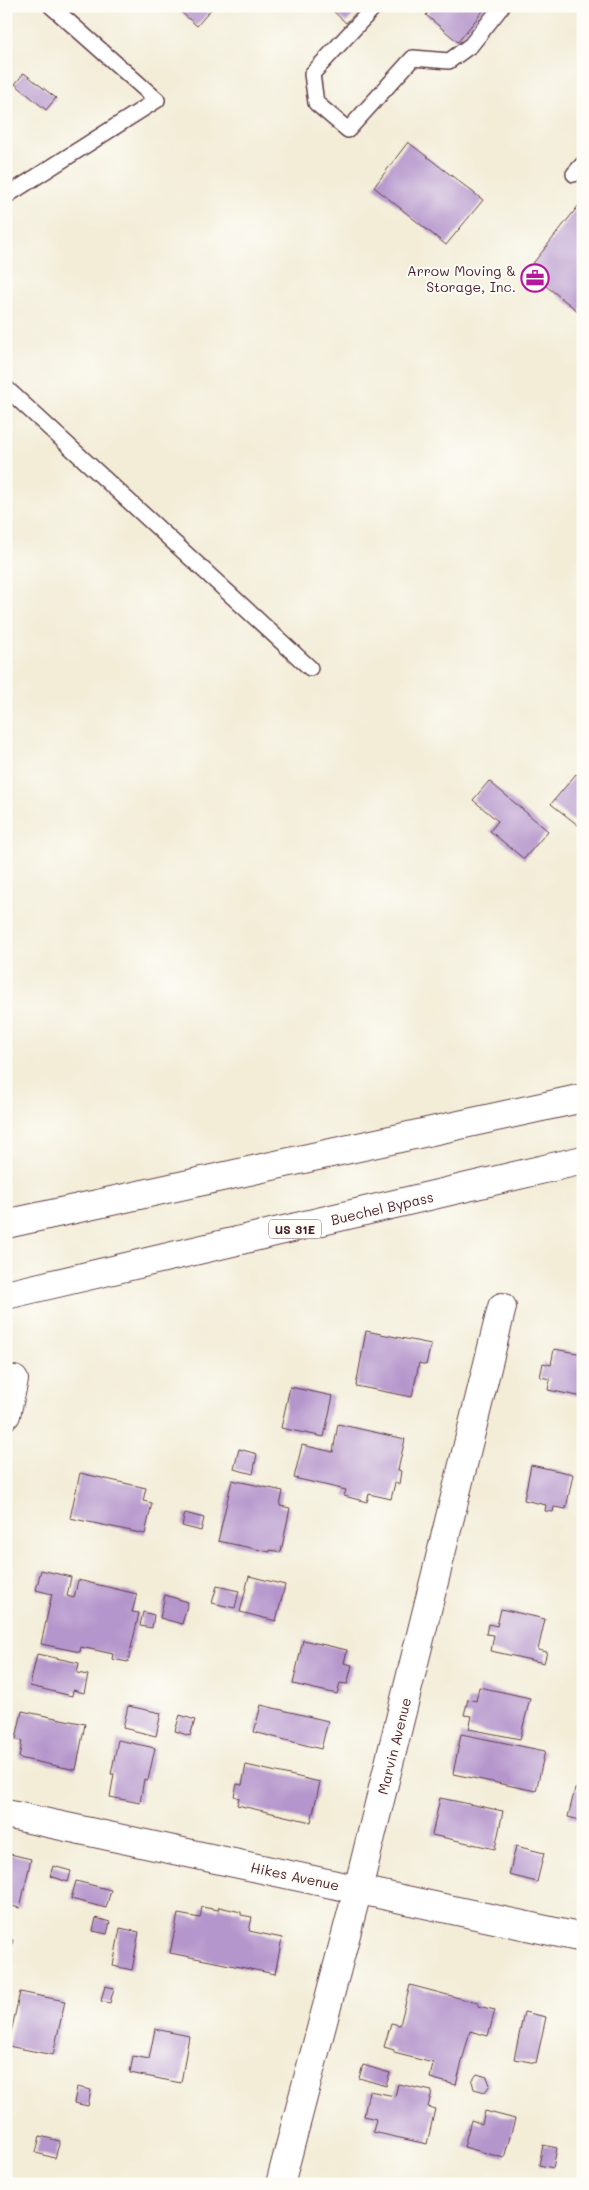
<svg xmlns="http://www.w3.org/2000/svg" width="589" height="2190" font-family="Mali,sans-serif">
	<rect width="100%" height="100%" fill="#fdfcf7"/>
	<filter id="ink" filterUnits="userSpaceOnUse"><feTurbulence type="fractalNoise" baseFrequency=".02" numOctaves="2"/><feDisplacementMap in="SourceGraphic" scale="10" xChannelSelector="R" yChannelSelector="G"/><feConvolveMatrix kernelMatrix="1 2 1 2 8 2 1 2 1" color-interpolation-filters="sRGB"/></filter>
	<filter id="wash" filterUnits="userSpaceOnUse"><feTurbulence type="fractalNoise" baseFrequency=".0096" numOctaves="4" result="noise"/><feDisplacementMap in="SourceGraphic" scale="20" xChannelSelector="R" yChannelSelector="G"/><feGaussianBlur stdDeviation="1.12" result="paint"/><feColorMatrix in="noise" values="0 0 0 0 0 0 0 0 0 0 0 0 0 0 0 0 0 1.4 0 .05"/><feComposite in="paint" operator="in"/></filter>
	<g filter="url(#wash)">
		<rect width="100%" height="100%" fill="#f3edd8"/>
		<g id="blocks">
			<g fill="#b596cc">
				<path d="M174 6H214L197 26Z"/>
				<path d="M333 6H362L346 23 331 9Z"/>
				<path d="M433 6H487L458 42 426 15Z"/>
				<path d="M24 73 56 98 46 110 15 84Z"/>
				<path d="M408 142 483 200 446 245 374 187Z"/>
				<path d="M583 200V307L579 312 527 271Z"/>
				<path d="M576 774 583 779V829L551 804Z"/>
				<path d="M489 781 548 831 524 859 490 831 498 821 473 800Z"/>
				<path d="M366 1331 431 1344 426 1365 419 1363 412 1397 356 1386Z"/>
				<path d="M554 1349 583 1354V1397L548 1390 550 1379 540 1377 543 1363 551 1365Z"/>
				<path d="M290 1387 333 1396 324 1437 281 1428Z"/>
				<path d="M338 1424 405 1439 398 1470 401 1471 399 1484 395 1483 391 1499 369 1494 367 1502 344 1496 346 1490 294 1478 302 1445 333 1452Z"/>
				<path d="M239 1449 257 1454 253 1474 234 1469Z"/>
				<path d="M531 1465 573 1474 566 1509 554 1507 553 1512 545 1511 546 1505 524 1500Z"/>
				<path d="M80 1473 146 1488 143 1501 152 1503 145 1534 70 1518Z"/>
				<path d="M232 1480 283 1491 280 1506 290 1508 281 1552 270 1550V1552L218 1541Z"/>
				<path d="M185 1513 204 1518 201 1531 182 1526Z"/>
				<path d="M41 1570 71 1577 67 1596 74 1598 78 1580 137 1594 132 1612 139 1613 128 1662 112 1659 113 1654 81 1647 80 1652 41 1644 52 1594 36 1590Z"/>
				<path d="M249 1576 285 1585 276 1621 240 1612Z"/>
				<path d="M217 1586 239 1591 235 1608 212 1603Z"/>
				<path d="M165 1595 188 1602 182 1624 160 1618Z"/>
				<path d="M501 1609 545 1619 538 1650 547 1652 544 1663 491 1651 494 1635 486 1634 488 1624 497 1626Z"/>
				<path d="M143 1612 154 1615 152 1628 140 1626Z"/>
				<path d="M303 1640 347 1650 344 1663 352 1665 348 1681 347 1684 340 1683 337 1694 293 1684Z"/>
				<path d="M37 1654 79 1663 77 1673 88 1675 84 1693 73 1690 72 1696 30 1686Z"/>
				<path d="M479 1687 530 1698 520 1739 469 1729 472 1716 464 1715 468 1699 476 1701Z"/>
				<path d="M261 1705 328 1721 321 1749 254 1732Z"/>
				<path d="M128 1706 161 1713 156 1736 123 1728Z"/>
				<path d="M22 1711 85 1724 76 1770 19 1758 22 1741 16 1739Z"/>
				<path d="M180 1715 195 1720 190 1736 175 1731Z"/>
				<path d="M461 1734 545 1751 536 1791 453 1774Z"/>
				<path d="M118 1740 155 1748 148 1780 144 1779 140 1803 110 1797 114 1774H111Z"/>
				<path d="M246 1765 320 1782 311 1822 237 1805 239 1798 234 1796 237 1784 242 1785Z"/>
				<path d="M575 1789 583 1791V1821L568 1817Z"/>
				<path d="M440 1798 503 1811 495 1849 432 1835Z"/>
				<path d="M516 1846 544 1853 537 1882 509 1875Z"/>
				<path d="M6 1853 31 1859 20 1908 6 1905Z"/>
				<path d="M53 1866 71 1871 68 1882 50 1876Z"/>
				<path d="M76 1881 111 1890 106 1908 71 1899Z"/>
				<path d="M202 1907 218 1910 219 1907 241 1912V1915L252 1917 249 1931 282 1938 275 1974 170 1953 178 1914 200 1918Z"/>
				<path d="M96 1918 110 1922 107 1934 93 1931Z"/>
				<path d="M120 1928 139 1932 132 1970 113 1966Z"/>
				<path d="M6 1939 13 1940 7 1965H6Z"/>
				<path d="M410 1985 478 2003V2006L495 2010 488 2036 470 2031 456 2085 430 2078 433 2063 394 2053V2050L384 2047 391 2023 400 2025Z"/>
				<path d="M105 1986 114 1988 110 2003 101 2001Z"/>
				<path d="M20 1992 65 2001 53 2055 8 2046Z"/>
				<path d="M524 2012 546 2017 536 2063 514 2059Z"/>
				<path d="M155 2029 189 2036 181 2083 130 2073 133 2056 149 2059Z"/>
				<path d="M363 2065 390 2073 386 2086 359 2078Z"/>
				<path d="M477 2074 487 2077 490 2085 485 2092 474 2089 472 2081Z"/>
				<path d="M398 2084 432 2091 428 2107 435 2109 427 2144 373 2132 376 2119 364 2116 369 2091 395 2096Z"/>
				<path d="M77 2087 91 2090 88 2106 74 2103Z"/>
				<path d="M485 2111 515 2119 504 2158 464 2147 471 2120 482 2124Z"/>
				<path d="M40 2136 60 2141 55 2158 36 2153Z"/>
				<path d="M543 2145 557 2148 553 2168 539 2165Z"/>
			</g>
		</g>
	</g>
	<g filter="url(#ink)">
		<use href="#blocks" fill-opacity="0" stroke="#633e45" stroke-width="1"/>
		<g fill="none" stroke-linecap="round" stroke-linejoin="round">
			<g stroke="#633e45" stroke-width="18">
				<g id="lane">
					<path d="M375 6 312 74 316 103 348 130 413 58 449 61 471 45 502 6"/>
					<path d="M574 174 583 164"/>
					<path d="M6 196 157 100 51 6"/>
					<path d="M6 388 310 668"/>
				</g>
			</g>
			<g stroke="#633e45" stroke-width="30">
				<g id="street">
					<path d="M6 1415 14 1380"/>
					<path d="M6 1814 583 1938"/>
					<path d="M280 2184 358 1889 502 1307"/>
				</g>
			</g>
			<g stroke="#633e45" stroke-width="30">
				<g id="primary">
					<path d="M6 1224 583 1098"/>
					<path d="M6 1295 583 1160"/>
				</g>
			</g>
			<use href="#lane" stroke="#fff" stroke-width="15"/>
			<use href="#street" stroke="#fff" stroke-width="28"/>
			<use href="#primary" stroke="#fff" stroke-width="28"/>
		</g>
	</g>
	<defs>
		<g id="office-ring" transform="scale(1.4375)"><circle r="9.5" fill="#fdfcf7" stroke="#b5179e" stroke-width="1.5"/><path d="M-6-3h4V-5.5h4V-3h4V5H-6ZM-1-4.5V-3h2v-1.5ZM-6 0V1H6V0Z" fill="#b5179e"/></g>
	</defs>
	<g fill-rule="evenodd">
		<use href="#office-ring" x="535" y="278"/>
	</g>
	<g text-anchor="middle" dominant-baseline="central" stroke-width="4" stroke-linejoin="round" paint-order="stroke">
		<rect fill="#fdfcf7" stroke="#806168" stroke-width="1" x="269" y="1219.5" width="52" height="19" rx="4"/>
		<g font-size="12" font-weight="bold" fill="#4a1f2b">
			<text x="295" y="1229">US 31E</text>
		</g>
		<g font-size="14" fill="#4a1f2b" stroke="#fdfcf7" text-anchor="end">
			<text x="516" y="270">Arrow Moving &amp;<tspan x="516" dy="16">Storage, Inc.</tspan></text>
		</g>
		<g font-size="14" fill="#4a1f2b" stroke="#fdfcf7">
			<text transform="translate(382 1208) rotate(-13)">Buechel Bypass</text>
			<text transform="translate(394 1746) rotate(-76)">Marvin Avenue</text>
			<text transform="translate(295 1876) rotate(12)">Hikes Avenue</text>
		</g>
	</g>
	<rect width="589" height="2190" fill="none" stroke="#fdfcf7" stroke-width="25"/>
</svg>
